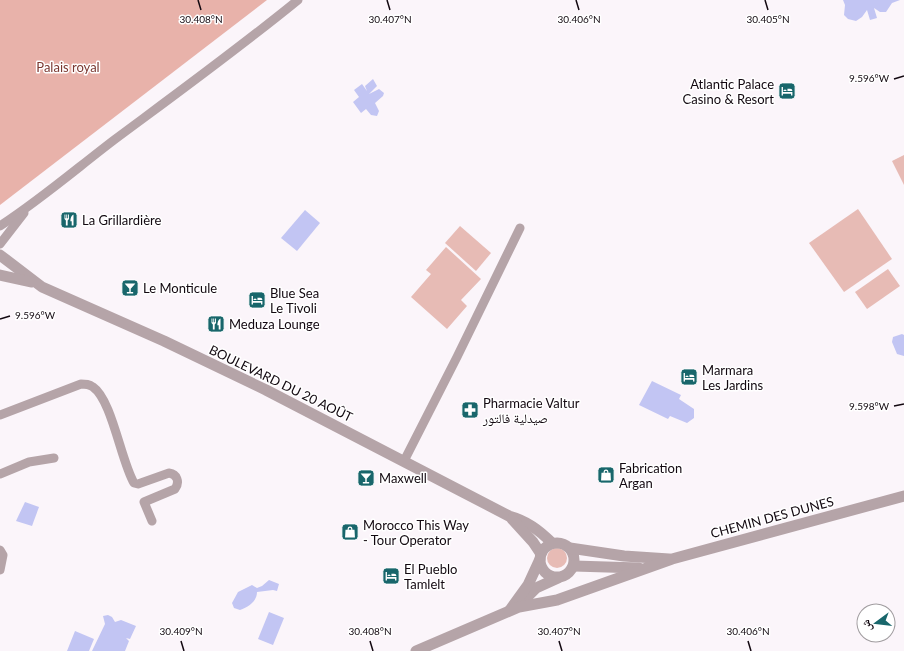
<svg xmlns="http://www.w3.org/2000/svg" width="904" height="651" font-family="Lato,'Noto Naskh Arabic',sans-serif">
	<rect width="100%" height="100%" fill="#fbf5fa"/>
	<g fill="#e7bbb5">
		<path d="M904 155V185L892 161Z"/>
		<path d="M858 209 892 259 844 292 809 243Z"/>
		<path d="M460 226 491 253 476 271 445 243Z"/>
		<path d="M446 247 481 279 461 300 467 306 447 329 411 297 431 274 426 270Z"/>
		<path d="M888 269 900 286 867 309 855 292Z"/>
		<circle cx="557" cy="558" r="10"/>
	</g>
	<path fill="#e8b2aa" d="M0 0H267L0 205Z"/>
	<g fill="#c2c5f3">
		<path d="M843 0H900L892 3 886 12H880L874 8 877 18 870 20 867 10 862 17 856 21 848 19 844 15 845 5Z"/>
		<path d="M373 79 377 86 369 94 379 89 384 93 383 96 375 103 379 111 377 116 371 115 366 109 361 113 353 102 359 97 354 90 362 84 367 91 365 86Z"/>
		<path d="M305 210 320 223 297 251 281 238Z"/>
		<path d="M902 334 904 335V356L897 354 892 342 893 337Z"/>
		<path d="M652 381 681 395 679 399 694 409V418L687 423 670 416 668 419 639 405Z"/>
		<path d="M25 502 39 507 32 526 16 521Z"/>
		<path d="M269 580 279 584 277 591 273 590 257 592C257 601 249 607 240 610L234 608 232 603 238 592 252 585 257 588 262 586Z"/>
		<path d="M269 612 284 618 273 645 258 639Z"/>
		<path d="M108 615 112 617 115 622 121 620 136 626 130 639 126 638 129 641 125 651H92L105 624 103 616Z"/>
		<path d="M75 631 94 639 89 651H67Z"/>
	</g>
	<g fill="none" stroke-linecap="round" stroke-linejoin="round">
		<g stroke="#b5a4a8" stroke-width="9">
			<path d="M0 226C40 200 76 169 114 140 176 94 238 49 298 0"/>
			<path d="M0 244 24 213"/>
			<path d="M0 415 81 384C86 384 89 384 93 387 112 400 121 461 134 483L138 484 169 473C177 474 180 482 175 489L144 502 152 521"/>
			<path d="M404 461 457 357 520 228"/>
			<path d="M0 474 29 462 54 458"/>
			<path d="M0 550 3 555 0 570"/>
		</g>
		<g stroke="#b5a4a8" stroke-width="11">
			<path d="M0 255 42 287 164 341 266 390 509 516C527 521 539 530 552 543"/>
			<path d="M0 275 31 282"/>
			<path d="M512 519 533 542 541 554"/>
			<circle cx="557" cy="560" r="17"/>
			<path d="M570 548 624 556 669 559"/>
			<path d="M574 566 639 568"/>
			<path d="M523 601 536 588 558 578"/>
			<path d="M510 610 528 585 540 559"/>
			<path d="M416 651 519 607 557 600 672 559 904 496"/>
		</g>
	</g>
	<path fill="none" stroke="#120810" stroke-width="1.5" d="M198 0 201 10M387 0 390 10M576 0 579 10M765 0 768 10M894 79 904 76M0 319 10 316M894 406 904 404M181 641 184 651M370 641 373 651M559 641 562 651M748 641 751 651"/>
	<defs>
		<g id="hotel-square" transform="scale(0.9)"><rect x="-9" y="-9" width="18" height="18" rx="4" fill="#18666b" stroke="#fff"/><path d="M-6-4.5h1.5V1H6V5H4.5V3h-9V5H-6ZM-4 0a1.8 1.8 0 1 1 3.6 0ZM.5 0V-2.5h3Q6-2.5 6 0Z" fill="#fff"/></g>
		<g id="restaurant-square" transform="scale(0.9)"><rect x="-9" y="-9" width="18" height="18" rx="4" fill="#18666b" stroke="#fff"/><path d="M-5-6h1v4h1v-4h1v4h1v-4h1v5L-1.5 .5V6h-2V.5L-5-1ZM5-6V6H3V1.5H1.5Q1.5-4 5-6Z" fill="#fff"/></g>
		<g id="bar-square" transform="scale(0.9)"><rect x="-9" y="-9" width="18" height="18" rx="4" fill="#18666b" stroke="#fff"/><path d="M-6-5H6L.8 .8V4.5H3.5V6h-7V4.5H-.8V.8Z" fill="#fff"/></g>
		<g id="pharmacy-square" transform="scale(0.9)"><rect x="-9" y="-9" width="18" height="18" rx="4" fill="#18666b" stroke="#fff"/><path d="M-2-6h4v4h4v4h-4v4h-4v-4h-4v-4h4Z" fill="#fff"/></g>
		<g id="shop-square" transform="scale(0.9)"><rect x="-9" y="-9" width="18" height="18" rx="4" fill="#18666b" stroke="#fff"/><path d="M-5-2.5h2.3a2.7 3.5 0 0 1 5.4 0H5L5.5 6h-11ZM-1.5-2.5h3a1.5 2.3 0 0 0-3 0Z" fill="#fff"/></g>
	</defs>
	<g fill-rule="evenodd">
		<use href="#hotel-square" x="787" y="91"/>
		<use href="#restaurant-square" x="69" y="220"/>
		<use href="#bar-square" x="130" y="288"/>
		<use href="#hotel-square" x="257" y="300"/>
		<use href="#restaurant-square" x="216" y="324"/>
		<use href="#hotel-square" x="689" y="377"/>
		<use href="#pharmacy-square" x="470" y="410"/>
		<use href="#shop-square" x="606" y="475"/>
		<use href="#bar-square" x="366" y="478"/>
		<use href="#shop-square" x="350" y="532"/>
		<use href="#hotel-square" x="391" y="576"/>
	</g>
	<g text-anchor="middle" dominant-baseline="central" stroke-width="3" stroke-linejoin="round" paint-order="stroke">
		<g font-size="13" fill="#7a3831" stroke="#fff">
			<text x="68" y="67">Palais royal</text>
		</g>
		<g font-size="13" fill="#120810" stroke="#fff" text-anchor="start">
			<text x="774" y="84" text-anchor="end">Atlantic Palace<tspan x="774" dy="15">Casino &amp; Resort</tspan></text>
			<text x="82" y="220">La Grillardière</text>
			<text x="143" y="288">Le Monticule</text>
			<text x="270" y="293">Blue Sea<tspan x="270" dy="15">Le Tivoli</tspan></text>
			<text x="229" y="324">Meduza Lounge</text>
			<text x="702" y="370">Marmara<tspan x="702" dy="15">Les Jardins</tspan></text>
			<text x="483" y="403">Pharmacie Valtur<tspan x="483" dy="15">صيدلية فالتور</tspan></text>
			<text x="619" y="468">Fabrication<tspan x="619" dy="15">Argan</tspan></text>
			<text x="379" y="478">Maxwell</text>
			<text x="363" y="525">Morocco This Way<tspan x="363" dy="15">- Tour Operator</tspan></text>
			<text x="404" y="569">El Pueblo<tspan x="404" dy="15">Tamlelt</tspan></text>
		</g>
		<g font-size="13" fill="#120810" stroke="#fff">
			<text transform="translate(281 383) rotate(26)">BOULEVARD DU 20 AOÛT</text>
			<text transform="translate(772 517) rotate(-15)">CHEMIN DES DUNES</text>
		</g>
	</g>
	<g font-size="10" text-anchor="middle" fill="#120810" stroke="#fff" stroke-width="3" stroke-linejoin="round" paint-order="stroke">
		<text x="579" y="23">30.406°N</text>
		<text x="768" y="23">30.405°N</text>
		<text x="201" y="23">30.408°N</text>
		<text x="390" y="23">30.407°N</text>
		<text x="869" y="82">9.596°W</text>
		<text x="35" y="319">9.596°W</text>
		<text x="869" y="410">9.598°W</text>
		<text x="181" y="635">30.409°N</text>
		<text x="370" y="635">30.408°N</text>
		<text x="559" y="635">30.407°N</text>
		<text x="748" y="635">30.406°N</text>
	</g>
	<g transform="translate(876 623) rotate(255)"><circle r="19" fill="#ffffff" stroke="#a09c9f"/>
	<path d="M0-3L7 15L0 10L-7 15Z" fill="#18666b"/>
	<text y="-6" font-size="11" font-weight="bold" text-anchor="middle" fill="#120810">ش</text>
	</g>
</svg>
